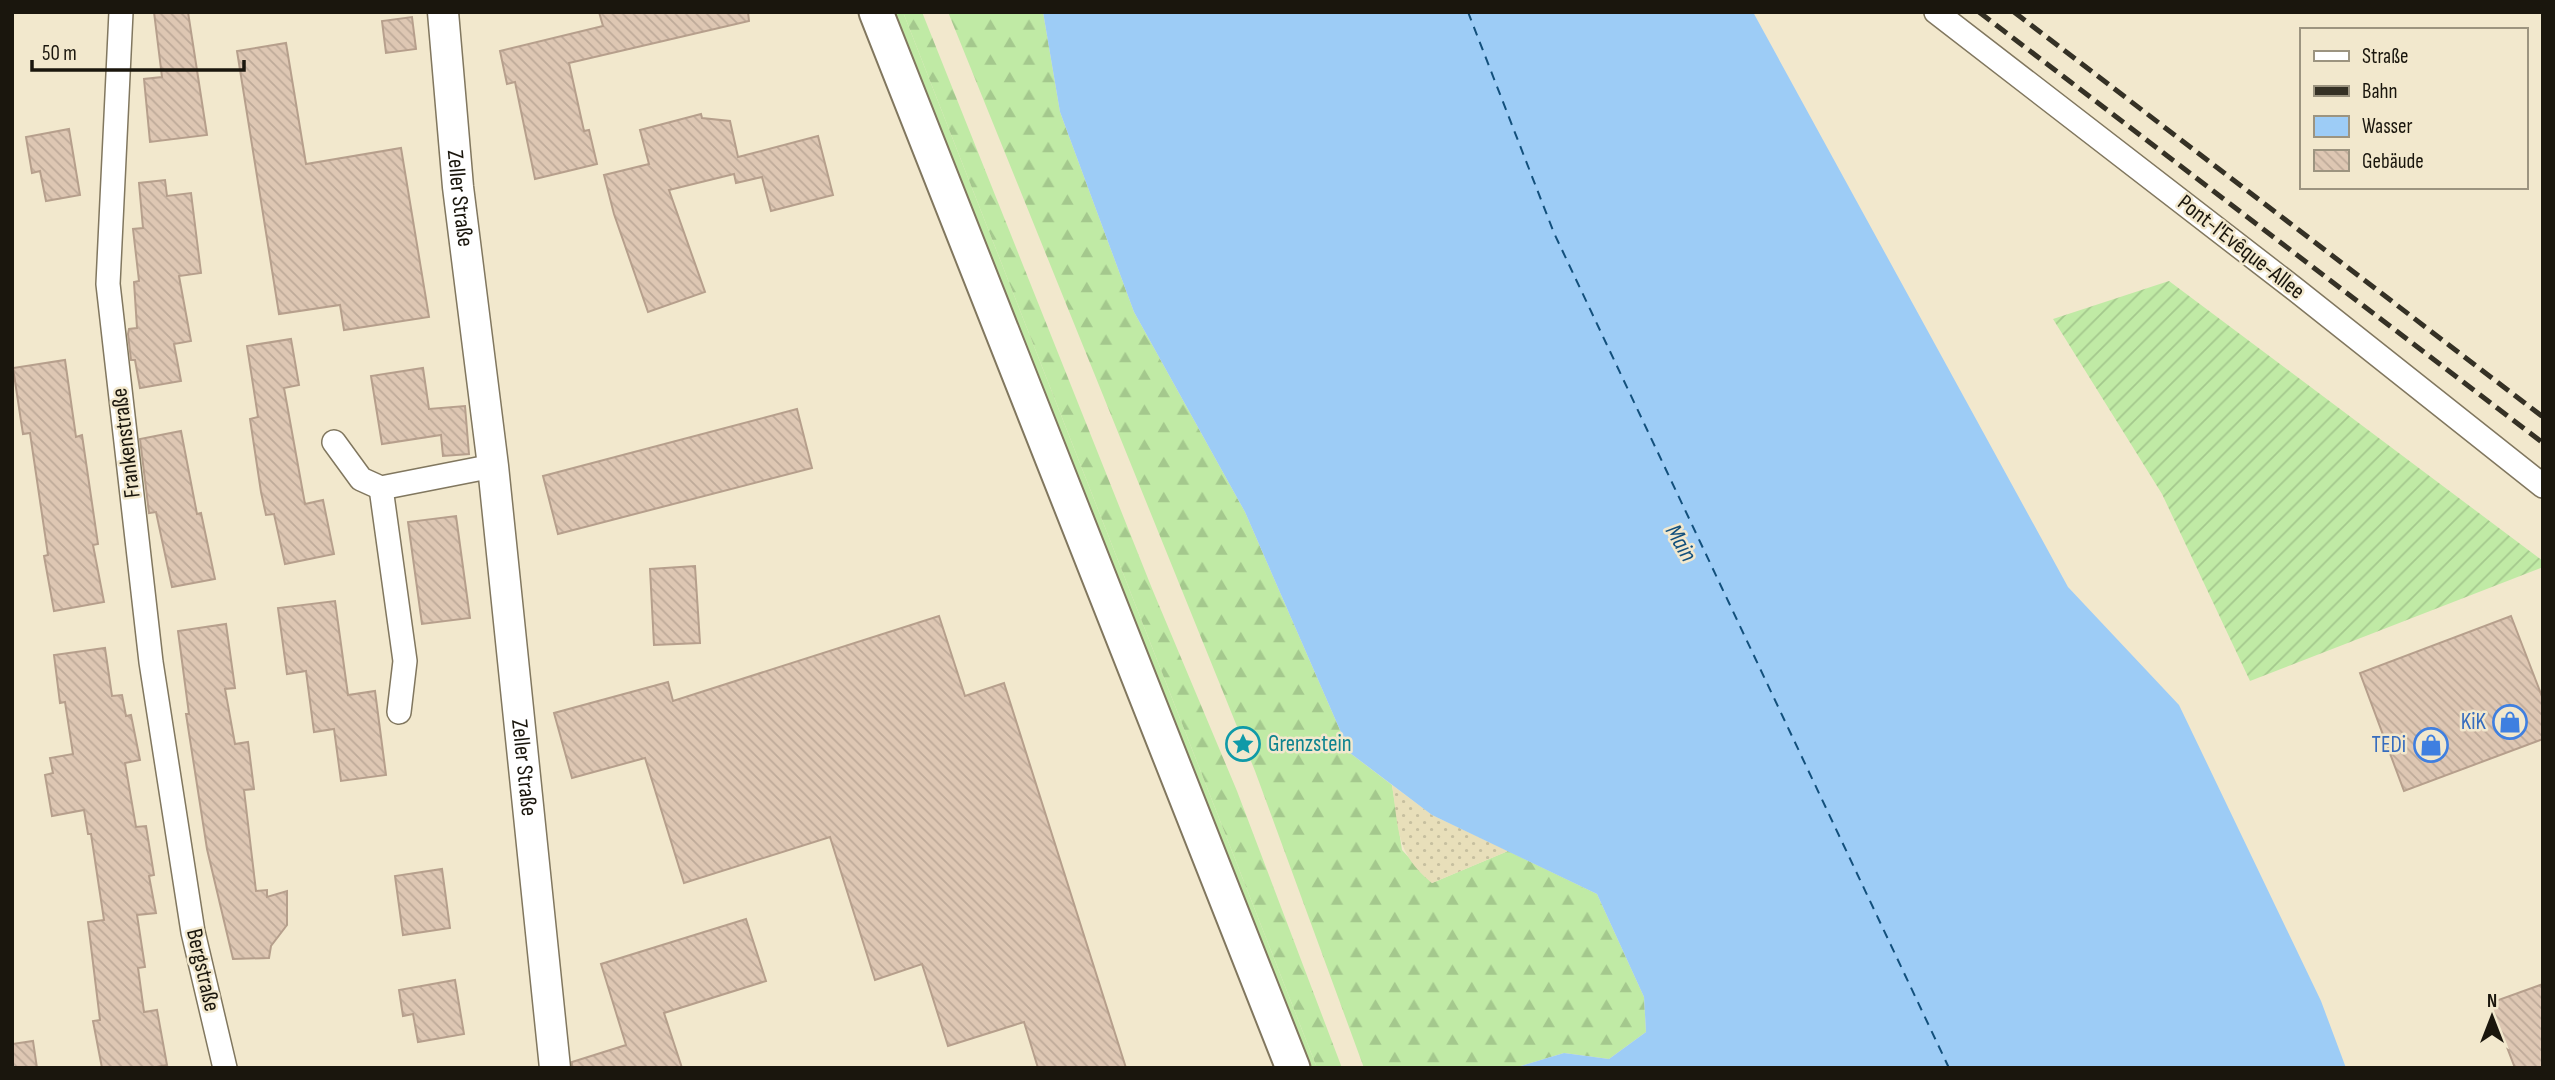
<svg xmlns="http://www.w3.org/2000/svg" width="2555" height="1080" font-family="'Sofia Sans Condensed',sans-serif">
	<defs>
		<pattern id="forest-firs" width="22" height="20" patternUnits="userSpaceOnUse" patternTransform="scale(1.75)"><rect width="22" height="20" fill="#c0eaa5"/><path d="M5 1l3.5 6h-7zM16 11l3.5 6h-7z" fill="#a4c88d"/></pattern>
		<pattern id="sand-dots" width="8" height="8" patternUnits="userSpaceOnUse" patternTransform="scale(1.75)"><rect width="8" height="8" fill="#e8dfba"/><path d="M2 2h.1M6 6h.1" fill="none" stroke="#c6bf9f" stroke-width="1.8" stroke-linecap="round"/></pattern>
		<pattern id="garden-furrows" width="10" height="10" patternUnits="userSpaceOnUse" patternTransform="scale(1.75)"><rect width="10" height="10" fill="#c0eaa5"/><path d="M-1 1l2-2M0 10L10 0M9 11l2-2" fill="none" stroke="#a4c88d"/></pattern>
		<pattern id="building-back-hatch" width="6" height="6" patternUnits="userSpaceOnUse" patternTransform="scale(1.75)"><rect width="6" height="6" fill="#dec7b3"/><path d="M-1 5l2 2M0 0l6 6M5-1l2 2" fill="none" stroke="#beaa99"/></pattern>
	</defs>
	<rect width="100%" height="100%" fill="#f2e8cd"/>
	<path fill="#c0eaa5" d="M895 12H903L1317 1068H1309Z"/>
	<g fill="url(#forest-firs)">
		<path d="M903 12H922L1153 591 1237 791 1342 1068H1317Z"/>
		<path d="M948 12H1043L1060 112 1134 312 1245 512 1350 753 1392 785 1402 850 1432 883 1508 851 1597 894 1644 997 1646 1032 1609 1059 1564 1053 1514 1068H1364L1255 771Z"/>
	</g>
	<path fill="url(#sand-dots)" d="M1392 785 1432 815 1508 851 1432 883C1395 853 1399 829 1392 785Z"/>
	<path fill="url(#garden-furrows)" d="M2169 281 2543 561V567L2250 681 2162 494 2053 319Z"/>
	<path fill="#9dccf6" d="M1043 12H1753L2068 587 2179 705 2321 1001 2346 1068H1514L1564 1053 1609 1059 1646 1032 1644 997 1597 894 1432 815 1350 753 1245 512 1134 312 1060 112Z"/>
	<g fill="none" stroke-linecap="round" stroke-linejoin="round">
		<path stroke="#13507c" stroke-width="2" stroke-dasharray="9 7" stroke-linecap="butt" d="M1468 12 1554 233 1949 1068"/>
	</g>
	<g fill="url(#building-back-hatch)" stroke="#b69f8c" stroke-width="2">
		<path d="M154 12H188L207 135 150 142 144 79 162 77Z"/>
		<path d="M599 12H748L749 21 569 63 584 131 589 130 597 164 535 179 515 82 507 84 500 51 603 26Z"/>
		<path d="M412 17 416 49 386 53 382 21Z"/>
		<path d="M286 43 306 164 401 148 429 317 344 330 340 305 279 314 237 51Z"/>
		<path d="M701 114 702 118 730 121 738 157 818 136 833 195 771 211 762 177 736 183 734 174 669 190 705 292 648 312 614 214 604 175 649 164 640 130Z"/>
		<path d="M69 129 80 195 46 201 40 171 32 173 26 137Z"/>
		<path d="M165 180 167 196 191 193 201 273 179 276 191 341 174 344 181 381 140 388 135 360H131L128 334 129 329 137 328 134 282 139 281 133 229 143 228 139 183Z"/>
		<path d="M291 339 299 385 284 388 305 504 323 500 334 554 285 564 274 514 266 515 261 492 250 419 258 417 247 346Z"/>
		<path d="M65 360 76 437 82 435 98 544 93 545 104 602 54 611 44 556 48 555 30 433 23 434 13 368Z"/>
		<path d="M423 368 429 409 465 406 469 454 443 456 441 435 382 444 371 376Z"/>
		<path d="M797 409 812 468 558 534 543 476Z"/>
		<path d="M181 431 197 514 201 513 215 579 172 587 156 512 149 513 140 439Z"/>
		<path d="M456 516 470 618 422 624 408 522Z"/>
		<path d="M695 566 700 643 654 645 650 569Z"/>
		<path d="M335 601 348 695 375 691 386 775 341 781 334 729 314 732 306 671 287 674 278 608Z"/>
		<path d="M939 616 965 696 1004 683 1126 1068H1038L1024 1022 948 1046 922 964 875 980 830 837 684 883 645 758 572 778 554 713 668 682 673 701Z"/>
		<path d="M2511 616 2543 699V739L2404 791 2360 673Z"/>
		<path d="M226 624 235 688 225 689 235 744 248 742 254 789 244 790 256 891 267 890V897L287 891V925L271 946 269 958 233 959 207 849 186 714H189L178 631Z"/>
		<path d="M105 648 112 696 122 695 126 716 131 715 140 760 125 763 136 827 146 826 154 875 149 876 156 913 137 915 145 967 138 968 144 1012 157 1010 167 1065 152 1068H102L93 1021 100 1020 88 922 104 920 91 834H88L84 810 52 816 45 775 53 773 50 758 73 754 65 702 60 703 54 655Z"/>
		<path d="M442 869 450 928 403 935 395 876Z"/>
		<path d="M746 919 766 981 664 1013 682 1068H572V1062L626 1045 601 964Z"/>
		<path d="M455 980 464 1034 418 1042 413 1014 403 1016 399 990Z"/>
		<path d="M2543 984V1068H2515L2490 1003Z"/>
		<path d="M33 1041 37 1068H12V1044Z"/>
	</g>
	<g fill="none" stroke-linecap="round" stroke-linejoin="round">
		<g stroke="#81775f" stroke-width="26">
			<g id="minor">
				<path d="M121 12 108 284 151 662 193 932 225 1068"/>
				<path d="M1936 12 2296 290 2543 486"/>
				<path d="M334 442 361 479 381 488 493 466"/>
				<path d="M381 488 405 661 399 712"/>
			</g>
		</g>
		<g stroke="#81775f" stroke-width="33">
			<g id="tertiary">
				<path id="s1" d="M443 12 458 187 493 466 555 1068"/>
			</g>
		</g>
		<g stroke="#81775f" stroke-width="37">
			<path id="secondary" d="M876 12 1293 1068"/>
		</g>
		<use href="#minor" stroke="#fff" stroke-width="23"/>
		<use href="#tertiary" stroke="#fff" stroke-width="30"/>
		<use href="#secondary" stroke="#fff" stroke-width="33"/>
		<g stroke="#353125" stroke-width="5" stroke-dasharray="14 7" stroke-linecap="butt">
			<path d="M1979 12 2543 443"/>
			<path d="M2014 12 2543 417"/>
		</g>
	</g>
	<defs>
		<g id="shop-ring" transform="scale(1.75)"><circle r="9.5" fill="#f2e8cd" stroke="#3f7fe0" stroke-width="1.5"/><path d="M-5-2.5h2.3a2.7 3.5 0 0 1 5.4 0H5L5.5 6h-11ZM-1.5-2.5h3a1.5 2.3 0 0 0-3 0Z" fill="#3f7fe0"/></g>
		<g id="sight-ring" transform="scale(1.75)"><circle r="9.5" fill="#f2e8cd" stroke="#0f9aa8" stroke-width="1.5"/><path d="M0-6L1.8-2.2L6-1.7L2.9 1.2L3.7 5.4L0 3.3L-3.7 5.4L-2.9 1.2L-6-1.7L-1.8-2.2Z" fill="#0f9aa8"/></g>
	</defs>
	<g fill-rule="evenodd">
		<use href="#shop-ring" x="2510" y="722"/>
		<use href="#sight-ring" x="1243" y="744"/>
		<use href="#shop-ring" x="2431" y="745"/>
	</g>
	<g text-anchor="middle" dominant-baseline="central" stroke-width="5" stroke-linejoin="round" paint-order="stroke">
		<g font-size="23" fill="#1a160d" stroke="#f2e8cd">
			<text stroke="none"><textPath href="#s1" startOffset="187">Zeller Straße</textPath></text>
			<text transform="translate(2241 247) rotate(38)">Pont-l'Evêque-Allee</text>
			<text transform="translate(126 443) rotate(-97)">Frankenstraße</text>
			<text stroke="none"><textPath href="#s1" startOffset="760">Zeller Straße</textPath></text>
			<text transform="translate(203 970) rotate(77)">Bergstraße</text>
		</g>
		<g font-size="23" fill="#366cbe" stroke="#f2e8cd" text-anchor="end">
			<text x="2486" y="722">KiK</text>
			<text x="2406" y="745">TEDi</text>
		</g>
		<g font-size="23" fill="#0d838f" stroke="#f2e8cd" text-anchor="start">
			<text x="1268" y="744">Grenzstein</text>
		</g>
		<g font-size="24" font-style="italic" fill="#13507c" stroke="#f2e8cd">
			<text transform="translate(1681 543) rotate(60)">Main</text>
		</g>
	</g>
	<rect width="2555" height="1080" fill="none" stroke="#1a160d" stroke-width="28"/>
	<rect x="2300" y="28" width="228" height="161" fill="#f2e8cd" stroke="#9c9480" stroke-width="2"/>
	<rect x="2314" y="51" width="35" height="10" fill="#ffffff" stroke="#9c9480" stroke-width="2"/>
	<text x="2362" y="63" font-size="21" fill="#1a160d">Straße</text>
	<rect x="2314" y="86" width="35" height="10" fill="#353125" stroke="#9c9480" stroke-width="2"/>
	<text x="2362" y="98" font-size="21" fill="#1a160d">Bahn</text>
	<rect x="2314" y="116" width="35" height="21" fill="#9dccf6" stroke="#9c9480" stroke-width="2"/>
	<text x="2362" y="133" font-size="21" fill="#1a160d">Wasser</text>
	<rect x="2314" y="150" width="35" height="21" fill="url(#building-back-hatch)" stroke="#9c9480" stroke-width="2"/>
	<text x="2362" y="168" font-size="21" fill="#1a160d">Gebäude</text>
	<g transform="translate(2492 1017)" stroke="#f2e8cd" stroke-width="5" paint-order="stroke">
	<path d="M0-5L12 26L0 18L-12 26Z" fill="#1a160d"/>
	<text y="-10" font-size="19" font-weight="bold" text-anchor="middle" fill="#1a160d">N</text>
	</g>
	<path d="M32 60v10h212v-10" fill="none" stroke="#1a160d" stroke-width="3.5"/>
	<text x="42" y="60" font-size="21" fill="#1a160d" stroke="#f2e8cd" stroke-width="5" paint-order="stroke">50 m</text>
</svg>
